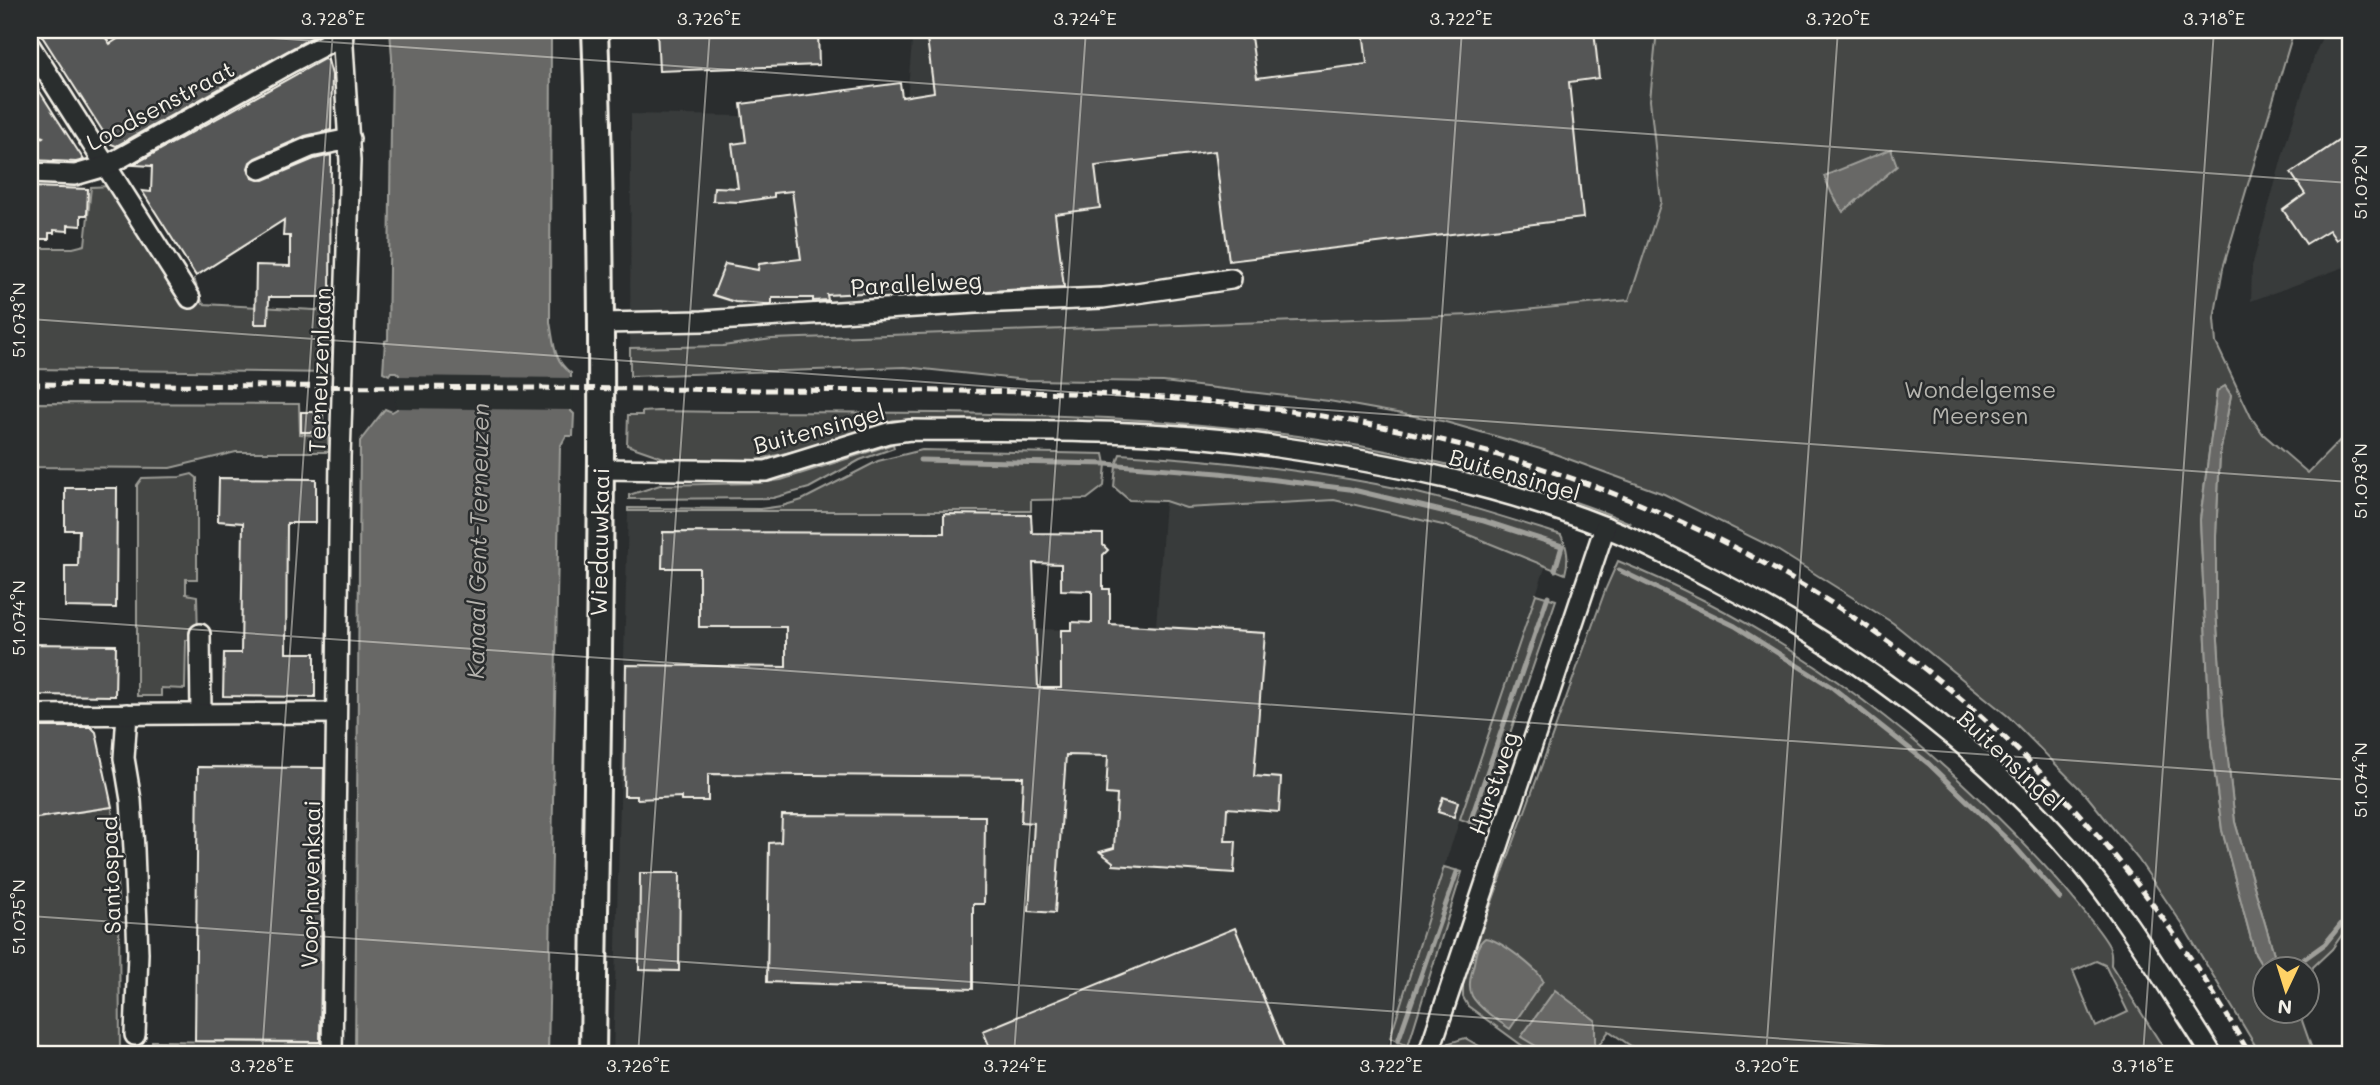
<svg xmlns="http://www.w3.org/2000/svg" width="2380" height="1085" font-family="Mali,sans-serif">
	<rect width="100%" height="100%" fill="#2a2d2e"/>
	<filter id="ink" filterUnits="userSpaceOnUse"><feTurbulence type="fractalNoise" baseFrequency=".0143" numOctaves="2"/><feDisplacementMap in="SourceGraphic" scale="14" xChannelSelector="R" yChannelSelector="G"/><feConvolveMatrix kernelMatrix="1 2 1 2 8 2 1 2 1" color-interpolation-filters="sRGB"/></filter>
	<g filter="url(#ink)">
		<g fill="#373a3a">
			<path d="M913 30H1657L1650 100 1661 202 1630 300 1472 315 772 339 723 346 630 348 631 114 742 116 746 142 905 122Z"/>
			<path d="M2325 30H2350V265L2251 301 2252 266 2288 136 2315 54Z"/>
			<path d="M1334 500 1447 526 1546 565 1444 867 1385 1055H613L628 511H1031L1035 629 1072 630V622L1156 626 1165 501 1186 508Z"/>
		</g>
		<g fill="#444645" stroke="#9c9c96" stroke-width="2" fill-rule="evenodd">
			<path d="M1657 30H2294L2223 268 2214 319 2216 343 2251 417 2263 434 2308 473 2350 430V923L2332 949 2313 967 2307 990 2306 970H2264V1012H2299L2314 1055H2261L2182 924 2138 859 2087 796 2009 717 1893 623 1774 548 1664 494 1544 450 1442 421 1329 401 1163 382 1026 380 905 367 630 376V348L723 346 772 339 1472 315 1629 300 1661 202 1650 100ZM2225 386 2231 395 2220 454 2216 535V610L2223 715 2235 822 2274 954 2261 964 2255 954 2222 830 2211 744 2200 520 2217 391Z"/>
			<path d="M111 186 174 293 194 279 203 304 332 311V373L30 369V248H73L85 245 91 187Z"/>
			<path d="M30 403 299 404 300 434 328 436 329 452H236L170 468 30 467Z"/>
			<path d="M658 411C941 416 1230 399 1505 480 1547 492 1589 505 1630 523L1623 527 1491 480 1410 460 1256 435 1117 424 894 420 803 449 756 460 667 459 627 445 628 415H642V412Z"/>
			<path d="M893 444 894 448 860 460 809 488 773 498 629 499V495L660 485 759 483 781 480Z"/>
			<path d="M922 450 1104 454 1106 464 1104 486 1087 499 1031 500V511H628V508L760 509 782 506 802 500 878 461Z"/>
			<path d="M1120 454C1206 459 1291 468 1376 484 1439 496 1500 516 1561 535 1568 549 1569 559 1565 574L1447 526 1334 500 1186 508 1165 501 1129 500 1114 487 1116 465Z"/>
			<path d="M192 474 197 478V579H186V594L197 596 198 639 186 640 185 689 161 688V696H137V485L142 478 180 477Z"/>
			<path d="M1618 561C1786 629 1931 740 2052 874 2063 887 2107 937 2110 949 2112 954 2111 961 2111 965L2168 1055H1644L1609 1031 1592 1055H1535L1468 1006 1463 997V982L1606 588ZM2096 961 2105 965 2128 1012 2096 1027 2073 971Z"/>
			<path d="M1536 594 1556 600 1478 826 1460 819Z"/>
			<path d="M112 807 119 912 120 1055H94V1049L30 1046V819Z"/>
			<path d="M1444 867 1462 872 1408 1046 1390 1038Z"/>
			<path d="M1465 1038 1495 1055H1438L1449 1043Z"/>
			<path d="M152 1041 326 1043V1055H152Z"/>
		</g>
		<g fill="#676866" stroke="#9f9f9a" stroke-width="2">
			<path d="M390 30H551L550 322C554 343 553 360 571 373V411L574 414 573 436H566L560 447 548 1055H355L360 441 385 409 392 412 397 409 399 375 396 372H391L389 375 383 372 385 341 388 340 392 58Z"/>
			<path d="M1891 149 1897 166 1843 212 1832 194 1824 176Z"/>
			<path d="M2225 386 2231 395 2220 454 2216 535V610L2223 715 2235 822 2274 954 2261 964 2255 954 2222 830 2211 744 2200 520 2217 391Z"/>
			<path d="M1485 938C1499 939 1538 969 1543 981L1510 1029C1499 1022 1478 1007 1472 996 1467 986 1472 972 1474 963 1476 953 1477 944 1485 938Z"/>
			<path d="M1555 990 1595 1020V1043L1592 1050 1584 1055H1551L1521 1037Z"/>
		</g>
		<path fill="#2a2d2e" d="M396 376 573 378V410L395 408Z"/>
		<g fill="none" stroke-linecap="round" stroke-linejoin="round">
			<g stroke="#9f9f9a" stroke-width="5">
				<path d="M920 460 1106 464 1219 473 1349 489 1484 521 1562 546 1555 570"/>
				<path d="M1619 570 1735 626 1833 688 1929 764 2016 848 2060 898"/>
				<path d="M1470 822 1548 596"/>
				<path d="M2304 959 2325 944 2350 913"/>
				<path d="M1398 1041 1457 872"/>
			</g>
		</g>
		<g fill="#555756" stroke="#f4f1e8" stroke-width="2" fill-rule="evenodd">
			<path d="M38 30H100L110 44 131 30H325L116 146 111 144Z"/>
			<path d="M657 30H818L819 65 659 71Z"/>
			<path d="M937 30H1250L1257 78 1367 64 1363 30H1594L1599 78 1569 82 1583 218 1229 261 1215 151 1095 166 1100 208 1055 214 1064 287 899 296V291L827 295 828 300 813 301V298H772V304H764L735 302 713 295 725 264 758 270 759 264 801 259 792 191 774 193V197L740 202 713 201 714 187 738 188 732 144 746 142 741 104 900 83 902 97 934 92 926 31Z"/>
			<path d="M324 59 328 60 332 75 331 130 305 136 255 158 250 162 248 168 252 178 264 180 314 159 331 155 330 297H269L268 324H255L256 265 290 266V236H283L284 220 196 276 142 191 151 192 152 166 133 165Z"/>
			<path d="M30 76 56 117 84 160 76 162 30 160V146L43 137 30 131Z"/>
			<path d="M2350 133V231L2336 240 2329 230 2306 244 2283 210 2305 194 2291 173Z"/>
			<path d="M30 187 88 189 87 215H81V226L68 225V231L54 230V233H49V239H30Z"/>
			<rect x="301" y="412" width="22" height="20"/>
			<path d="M219 478 316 479V523H287L286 653H315V697L223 696 224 653H241L243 523 218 521Z"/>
			<path d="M65 488H117L116 608 65 607V566H78L79 530H65Z"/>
			<path d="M944 514 1031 515 1032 533 1103 534V545L1108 550 1103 555V589H1110V624L1265 633 1254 776 1281 778 1279 812 1227 808 1225 841H1236L1234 873 1113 865V862L1100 852 1114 848 1117 795 1106 794 1108 756 1066 755 1055 913 1029 911 1034 823 1021 822 1023 777 708 774V801H681V797L637 799V796H624L626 665 786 667V627H699V568H662L663 532 944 533ZM1033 563 1061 564V590L1092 591V623L1072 622V630H1061V688H1038Z"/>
			<path d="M30 644 116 645 115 696 30 695Z"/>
			<path d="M30 727H91L96 732 112 807 30 819Z"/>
			<path d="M198 767 324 768 320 1042 195 1041Z"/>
			<path d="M1443 797 1458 802 1454 817 1438 812Z"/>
			<path d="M782 815 985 816 984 904H973V989L767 982 769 843 781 842Z"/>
			<path d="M640 873H680L679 971 639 970Z"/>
			<path d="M1235 928 1287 1055H993L983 1031Z"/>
		</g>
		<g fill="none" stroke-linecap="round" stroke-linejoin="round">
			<g stroke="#f4f1e8" stroke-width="24">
				<g id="minor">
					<path d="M30 46 190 298"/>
					<path d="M260 169 310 147 350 139"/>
					<path d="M30 173 75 175 106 166 291 62 343 35"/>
					<path d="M601 323 703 321 976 303 1103 298 1231 279"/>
					<path d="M599 469 766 471 888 433 910 430C1032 431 1157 428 1278 447 1388 463 1501 486 1605 527 1643 542 1679 561 1715 580 1853 651 1983 746 2083 865 2114 902 2141 944 2167 984 2182 1008 2198 1031 2212 1055"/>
					<path d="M200 634 201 712"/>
					<path d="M127 714 124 758 131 800 134 849 138 953 135 1035"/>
					<path d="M30 715 336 713"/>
					<path d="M332 1055 340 457 350 161 342 30"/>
					<path d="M1428 1055 1605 527"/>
				</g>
			</g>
			<g stroke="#f4f1e8" stroke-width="30">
				<path id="major" d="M593 1055C597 714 608 371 595 30"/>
			</g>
			<use href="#minor" stroke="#2a2d2e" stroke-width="19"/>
			<use href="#major" stroke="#2a2d2e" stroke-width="24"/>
			<path stroke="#f4f1e8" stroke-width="5" stroke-dasharray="10 5" stroke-linecap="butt" d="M30 384C277 386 525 388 772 390 937 392 1103 387 1267 408 1700 464 2034 671 2250 1055"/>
		</g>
	</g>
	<path fill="none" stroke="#f4f1e8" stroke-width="2" stroke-opacity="0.45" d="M159 30 2350 183M30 319 2350 482M30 618 2350 780M30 916 2015 1055M262 1055 333 30M638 1055 710 30M1014 1055 1086 30M1390 1055 1462 30M1766 1055 1838 30M2143 1055 2214 30"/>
	<g text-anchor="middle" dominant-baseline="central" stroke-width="5" stroke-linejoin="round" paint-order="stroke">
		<g font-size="23" fill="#f4f1e8" stroke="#2a2d2e">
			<text transform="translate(160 105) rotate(-28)">Loodsenstraat</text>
			<text transform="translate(916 283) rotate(-3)">Parallelweg</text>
			<text transform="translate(319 370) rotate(-88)">Terneuzenlaan</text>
			<text transform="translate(819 428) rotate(-15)">Buitensingel</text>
			<text transform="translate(1515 474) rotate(16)">Buitensingel</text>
			<text transform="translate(599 542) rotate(-89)">Wiedauwkaai</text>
			<text transform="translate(2011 760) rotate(43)">Buitensingel</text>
			<text transform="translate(1493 783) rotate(-71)">Hurstweg</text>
			<text transform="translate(110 875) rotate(-92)">Santospad</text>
			<text transform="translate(310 884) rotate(-89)">Voorhavenkaai</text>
		</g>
		<g font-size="23" fill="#b6b5af" stroke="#2a2d2e">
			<text x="1980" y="389">Wondelgemse<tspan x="1980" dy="26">Meersen</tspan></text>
		</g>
		<g font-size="24" font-style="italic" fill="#b5b3ae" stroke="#2a2d2e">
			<text transform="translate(477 541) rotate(-89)">Kanaal Gent-Terneuzen</text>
		</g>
	</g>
	<rect width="2380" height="1085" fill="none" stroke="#2a2d2e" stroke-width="77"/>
	<g transform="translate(2286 990) rotate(184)"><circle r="33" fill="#2a2d2e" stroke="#7b7b78" stroke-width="2"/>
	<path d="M0-5L12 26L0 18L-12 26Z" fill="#ffd166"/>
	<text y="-10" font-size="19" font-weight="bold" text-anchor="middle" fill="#f4f1e8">N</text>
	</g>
	<rect x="38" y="38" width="2304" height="1008" fill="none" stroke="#f4f1e8" stroke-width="2.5"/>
	<g font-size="18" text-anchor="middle" fill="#f4f1e8">
		<text x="333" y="25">3.728°E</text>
		<text x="709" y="25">3.726°E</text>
		<text x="1085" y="25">3.724°E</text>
		<text x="1461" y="25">3.722°E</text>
		<text x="1838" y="25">3.720°E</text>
		<text x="2214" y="25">3.718°E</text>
		<text transform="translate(2361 182) rotate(-90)" y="6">51.072°N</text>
		<text transform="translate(19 320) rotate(-90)" y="6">51.073°N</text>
		<text transform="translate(2361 481) rotate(-90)" y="6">51.073°N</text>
		<text transform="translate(19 618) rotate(-90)" y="6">51.074°N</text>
		<text transform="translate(2361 780) rotate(-90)" y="6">51.074°N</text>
		<text transform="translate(19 917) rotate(-90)" y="6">51.075°N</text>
		<text x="262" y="1072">3.728°E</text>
		<text x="638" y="1072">3.726°E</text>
		<text x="1015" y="1072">3.724°E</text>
		<text x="1391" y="1072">3.722°E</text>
		<text x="1767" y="1072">3.720°E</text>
		<text x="2143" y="1072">3.718°E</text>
	</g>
</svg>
